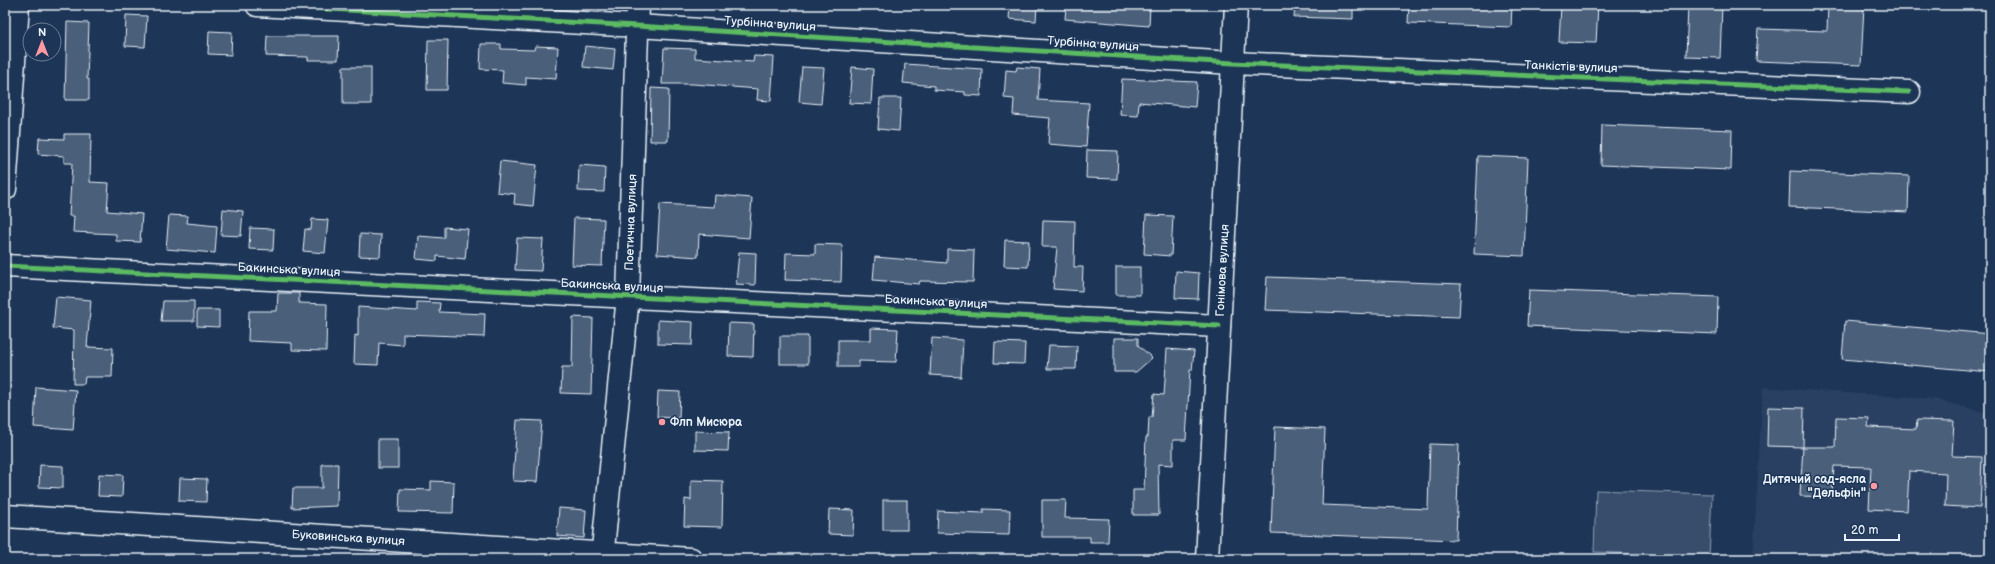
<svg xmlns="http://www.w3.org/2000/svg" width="1995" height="564" font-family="'Balsamiq Sans',sans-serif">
	<rect width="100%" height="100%" fill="#1d3557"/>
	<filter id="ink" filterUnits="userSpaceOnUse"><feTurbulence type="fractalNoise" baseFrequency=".025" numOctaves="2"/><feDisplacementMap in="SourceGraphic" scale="8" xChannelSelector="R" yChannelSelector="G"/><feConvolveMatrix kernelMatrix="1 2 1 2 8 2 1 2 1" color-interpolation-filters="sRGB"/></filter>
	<g filter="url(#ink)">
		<path fill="#2a4162" d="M1763 387 1934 399 1990 414V559H1753Z"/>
		<path fill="#374d6c" stroke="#909fb2" d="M1596 490 1712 494 1709 557 1594 552Z"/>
		<g fill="#495e7a" stroke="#e8f1f8">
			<path d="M1010 5H1037L1036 21 1009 19Z"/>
			<path d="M1066 5H1150L1149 26 1065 19Z"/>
			<path d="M1295 5H1353V19L1294 17Z"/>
			<path d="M1409 5H1512L1511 27 1408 23Z"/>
			<path d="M1561 5H1598L1596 43 1559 42Z"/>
			<path d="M1688 5H1722L1720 58 1686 57Z"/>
			<path d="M1828 5H1864L1861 65 1756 61 1758 29 1827 31Z"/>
			<path d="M126 15 147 16 145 47 125 46Z"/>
			<path d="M67 22 89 23 87 79H89V100H65Z"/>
			<path d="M209 31 232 32 231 55 208 54Z"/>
			<path d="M267 36H339L338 60H308V57L266 56Z"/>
			<path d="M428 40H448L447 90H427Z"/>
			<path d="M481 44H501V49L534 50 535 46 558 47 556 79 526 77V85L502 83 503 70 480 69Z"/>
			<path d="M585 46 615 49 613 70 583 67Z"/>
			<path d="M664 48 695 49V58L753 62 754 56 774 57 771 101 757 100 758 89 693 84H662Z"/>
			<path d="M905 64 982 69 981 96 965 95V92L934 90V86L903 83Z"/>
			<rect x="343" y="67" width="28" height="37"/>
			<path d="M802 67 824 68 821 104 799 102Z"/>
			<path d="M852 67 873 69 871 104 849 103Z"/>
			<path d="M1017 67 1040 69 1038 100 1089 103 1086 147 1048 144 1050 118 1013 115 1014 99 1004 98 1006 70 1016 71Z"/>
			<path d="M1122 79 1197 82 1195 107 1139 102 1138 116 1120 115Z"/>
			<path d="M651 88 669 89 668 141H650Z"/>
			<path d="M880 98H901L899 131 878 129Z"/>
			<path d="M1602 125 1732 130 1731 170 1601 165Z"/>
			<path d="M64 134H91L90 182 109 183 107 211 142 214 140 242 116 241V234L73 232 74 216H69L72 163H64V156L38 154 39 138 64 139Z"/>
			<path d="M1087 150 1118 151 1117 179 1086 178Z"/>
			<path d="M1478 156 1528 158 1524 256 1474 254Z"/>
			<path d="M500 161 537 165 533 206 514 204 515 194 497 192Z"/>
			<path d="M579 165 605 167 604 192 578 191Z"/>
			<path d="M1790 171 1909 176 1908 212 1789 207Z"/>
			<path d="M715 195 752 198 749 238 699 234 698 257 657 254 660 204 714 207Z"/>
			<path d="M223 209 243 211 241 236 221 235Z"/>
			<path d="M169 215 188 216 187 223 217 226 215 253 166 249Z"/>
			<path d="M1146 215 1173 216 1171 256 1144 254Z"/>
			<path d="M574 218 604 219 602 266 572 265Z"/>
			<path d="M312 219 328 220 325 253 303 251 305 229 311 230Z"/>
			<path d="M1043 220 1075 221 1074 267H1083L1082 291 1053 289 1057 247H1042Z"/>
			<path d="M444 227 468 229 465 259 437 256V261L416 259 418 236 444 238Z"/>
			<path d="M250 228 274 229 273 250 249 249Z"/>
			<path d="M360 234 381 235 380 257 359 256Z"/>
			<path d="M517 238 543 239 541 271 515 270Z"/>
			<path d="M1005 240 1029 241 1028 267 1004 266Z"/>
			<path d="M815 244 842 245 841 282 785 280 786 253 815 254Z"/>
			<path d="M947 249 974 250 973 282 920 281 919 284 873 280 875 257 947 263Z"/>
			<path d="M739 252 756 253 755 285 736 284Z"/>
			<rect x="1116" y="267" width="24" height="28"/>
			<path d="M1176 271 1199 273 1198 299 1175 298Z"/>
			<path d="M1267 277 1461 284 1459 317 1265 310Z"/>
			<path d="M1529 290 1718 297 1717 334 1527 326Z"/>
			<path d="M278 293H299V303L327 304 326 351 292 350V343L248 341 249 311H277Z"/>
			<path d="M56 297 91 300 87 347 113 348 112 377H85L84 384H73L74 330 53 328Z"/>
			<path d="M163 301H194V321H161Z"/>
			<path d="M417 302 440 303 439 312 485 314 484 337 403 334V345L379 343 378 365 354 364 355 335 358 336V307L417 311Z"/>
			<path d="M197 310H219V327L197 326Z"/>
			<path d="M573 317 593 318 591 394 561 393 562 367H572Z"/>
			<path d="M658 320 693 322 692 345 658 344Z"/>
			<path d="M1845 321 1990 334V372L1842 359Z"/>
			<path d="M729 323 754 324 753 357 728 356Z"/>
			<path d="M871 328 898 329 896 362 859 361V367H838V340H871Z"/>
			<rect x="780" y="336" width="28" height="28"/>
			<path d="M932 338 963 340 961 377 930 375Z"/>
			<path d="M1114 338H1138V345L1152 358 1136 372H1114Z"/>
			<path d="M995 342 1025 343 1024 364 994 363Z"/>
			<path d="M1049 345 1077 346 1076 369H1047Z"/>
			<path d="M1167 349 1194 351 1192 370H1190L1186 440H1173V465L1158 464 1159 515H1133V490H1144L1146 437H1148L1149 417H1152L1154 394 1164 395Z"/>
			<path d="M36 387 76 390 73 430 34 427Z"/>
			<path d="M658 391 680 392 679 418 657 417Z"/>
			<path d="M1768 407 1804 408 1803 447 1767 446Z"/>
			<path d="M1836 417 1869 418 1868 427 1916 429 1917 420 1954 421 1952 456 1982 457 1980 508 1945 506 1946 473 1909 471 1907 511 1869 509 1871 467 1834 466 1832 497 1800 496 1803 447H1835Z"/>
			<path d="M517 420 542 421 537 482 513 481Z"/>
			<path d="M1275 427 1325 429 1322 505 1428 509 1430 444 1459 445 1456 540 1271 533Z"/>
			<path d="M695 431 729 432 728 451 695 450Z"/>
			<rect x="378" y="439" width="20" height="29"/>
			<path d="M322 464H338L337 506 292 508 293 488H322Z"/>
			<path d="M40 465 63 466V488L39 487Z"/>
			<path d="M99 474 123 475 122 497 98 496Z"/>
			<path d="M180 478 207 479 206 502 179 501Z"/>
			<path d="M691 480 723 481 722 527 684 526 685 499 691 500Z"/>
			<path d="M431 481 454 482 453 513 399 512 400 489 431 490Z"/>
			<rect x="883" y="500" width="24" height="30"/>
			<path d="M1042 500H1066L1065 518 1109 519 1108 542H1090V537H1042Z"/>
			<path d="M559 508 586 510 584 538 557 536Z"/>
			<path d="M829 509 854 510 853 535 828 534Z"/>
			<path d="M983 509 1010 510 1009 535 937 533 938 511 983 513Z"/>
		</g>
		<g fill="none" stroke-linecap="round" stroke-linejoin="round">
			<g stroke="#e8f1f8" stroke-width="25">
				<g id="minor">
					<path d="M257 5 637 26 1233 63 1909 92"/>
					<path d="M5 189 18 5"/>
					<path d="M5 266 1219 326"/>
					<path id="s1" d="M5 516 691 559"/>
					<path id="s2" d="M602 559 628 296 638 5"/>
					<path id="s3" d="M1207 559 1236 5"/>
				</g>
			</g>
			<use href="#minor" stroke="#1d3557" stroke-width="22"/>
			<g stroke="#1d3557" stroke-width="8">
				<g id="cycleway">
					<path d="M257 5 637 26 1233 63 1909 92"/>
					<path d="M5 266 1219 326"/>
				</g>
			</g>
			<use href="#cycleway" stroke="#5cba63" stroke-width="5"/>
		</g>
	</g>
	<g fill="#ff9aa2" stroke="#1d3557" stroke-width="1.5">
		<circle cx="662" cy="422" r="4"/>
		<circle cx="1874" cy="486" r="4"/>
	</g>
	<g text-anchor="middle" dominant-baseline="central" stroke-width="3" stroke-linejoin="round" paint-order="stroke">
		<g font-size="12" fill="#e8f1f8" stroke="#1d3557">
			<text transform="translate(770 24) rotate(4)">Турбінна вулиця</text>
			<text transform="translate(1093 44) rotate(4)">Турбінна вулиця</text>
			<text transform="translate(1571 67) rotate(2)">Танкістів вулиця</text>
			<text stroke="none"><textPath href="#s2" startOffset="338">Поетична вулиця</textPath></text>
			<text transform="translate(289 270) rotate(3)">Бакинська вулиця</text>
			<text stroke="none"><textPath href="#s3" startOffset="289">Гонімова вулиця</textPath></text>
			<text transform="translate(612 286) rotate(3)">Бакинська вулиця</text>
			<text transform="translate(936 302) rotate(3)">Бакинська вулиця</text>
			<text stroke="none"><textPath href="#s1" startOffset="344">Буковинська вулиця</textPath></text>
		</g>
		<g font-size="12" font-weight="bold" fill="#e8f1f8" stroke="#1d3557" text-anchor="start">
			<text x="670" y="422">Флп Мисюра</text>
			<text x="1866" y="479" text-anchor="end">Дитячий сад-ясла<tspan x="1866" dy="14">"Дельфін"</tspan></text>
		</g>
	</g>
	<rect width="1995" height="564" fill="none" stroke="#1d3557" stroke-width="20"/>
	<rect x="10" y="10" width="1975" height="544" fill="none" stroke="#e8f1f8" stroke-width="1.5" filter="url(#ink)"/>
	<g transform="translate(42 42)"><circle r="19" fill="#1d3557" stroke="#6e8097"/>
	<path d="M0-3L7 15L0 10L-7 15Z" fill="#ff9aa2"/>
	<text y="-6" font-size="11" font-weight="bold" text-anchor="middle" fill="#e8f1f8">N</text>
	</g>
	<path d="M1845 534v6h54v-6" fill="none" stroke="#e8f1f8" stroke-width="2"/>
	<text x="1851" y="534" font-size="12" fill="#e8f1f8" stroke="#1d3557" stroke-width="3" paint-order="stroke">20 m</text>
</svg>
